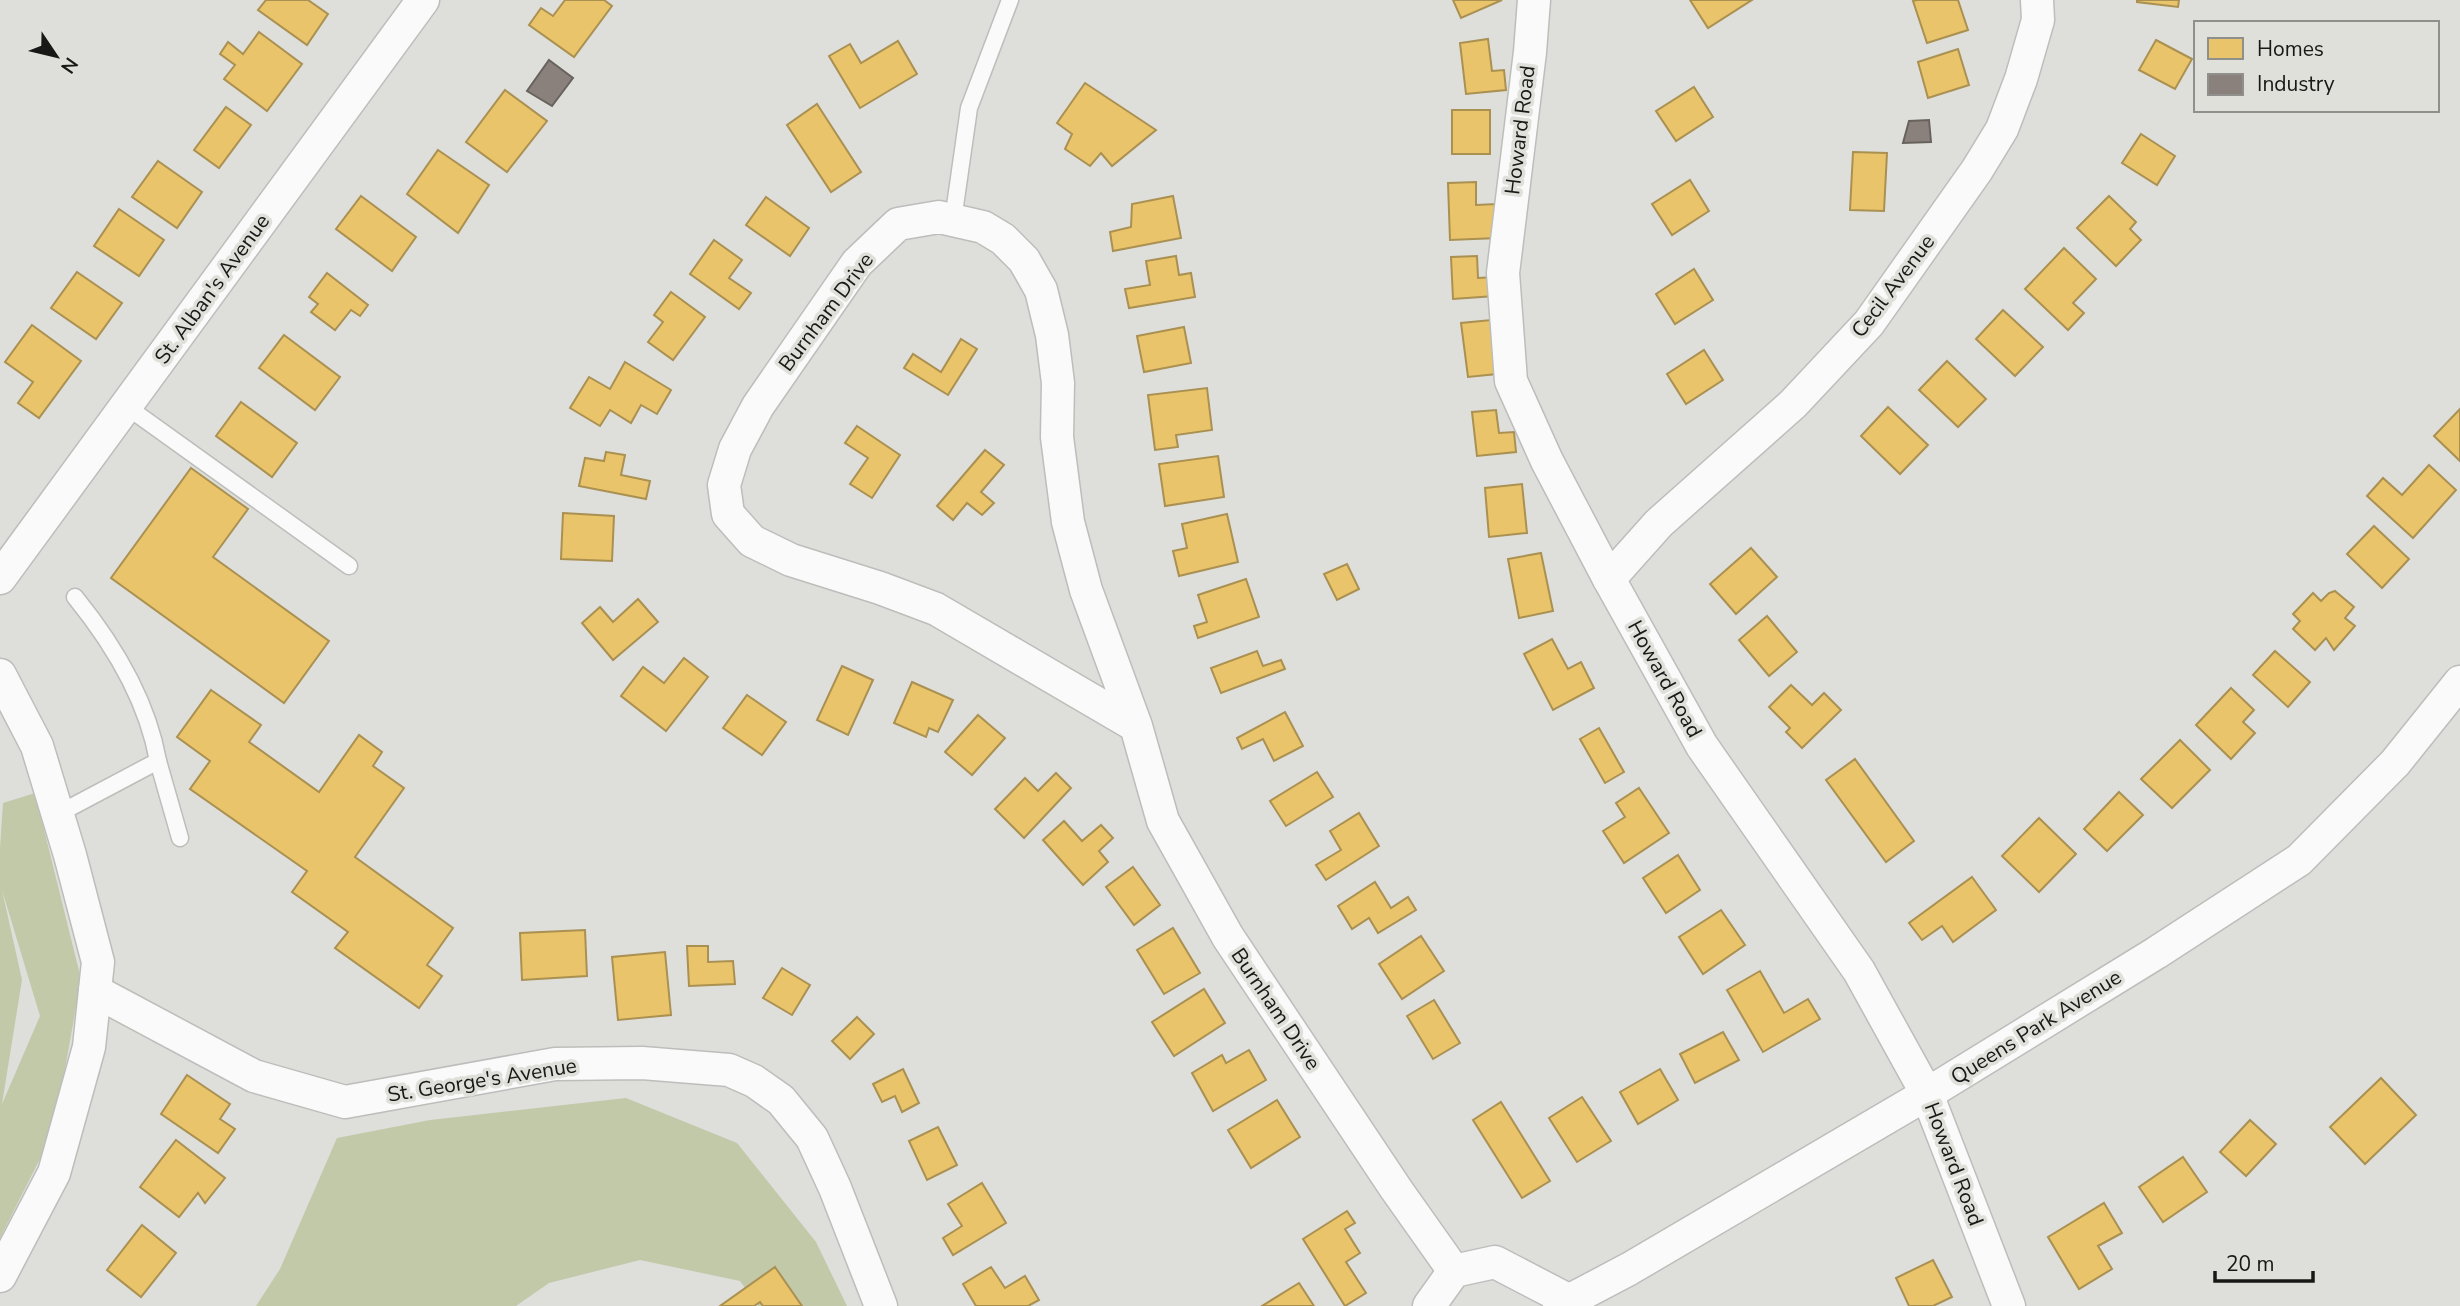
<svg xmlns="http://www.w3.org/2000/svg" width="2460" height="1306" font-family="'Nunito Sans',sans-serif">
	<rect width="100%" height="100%" fill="#dedfdb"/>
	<g fill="#c2c9a9" fill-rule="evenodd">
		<path d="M35 793 81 979 54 1131 0 1238V848L3 803ZM2 890 40 1016 2 1104 22 980Z"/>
		<path d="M626 1098 737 1143 816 1242 847 1306H758L740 1281 640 1260 549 1283 516 1306H256L280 1269 337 1138 430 1120Z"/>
	</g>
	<g fill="#e9c46a" stroke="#aa9051" stroke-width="2">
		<path d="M266 0H308L328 14 307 45 258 10Z"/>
		<path d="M565 0H604L612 6 574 57 529 25 541 8 553 16Z"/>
		<path d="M1453 0H1502L1461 18Z"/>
		<path d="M1690 0H1752L1708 28Z"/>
		<path d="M1917 0H1958L1968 30 1927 43 1913 1Z"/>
		<path d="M2137 0H2179L2178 7 2137 2Z"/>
		<path d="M259 32 302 64 267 111 224 79 235 65 220 54 228 42 243 54Z"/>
		<path d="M1488 39 1492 71 1504 70 1506 90 1466 94 1460 43Z"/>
		<path d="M2156 40 2192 59 2175 89 2139 70Z"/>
		<path d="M898 41 917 74 860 108 829 56 850 44 861 63Z"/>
		<path d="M1958 49 1969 85 1928 98 1918 62Z"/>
		<path d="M1085 83 1156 130 1112 166 1101 153 1090 166 1065 149 1072 134 1057 123Z"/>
		<path d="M1694 87 1713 117 1676 141 1656 111Z"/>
		<path d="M505 90 547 121 507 172 466 142Z"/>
		<path d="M817 104 861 172 831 192 787 125Z"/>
		<path d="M226 107 251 125 219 168 194 150Z"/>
		<rect x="1452" y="110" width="38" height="44"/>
		<path d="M2141 134 2175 156 2157 185 2122 163Z"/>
		<path d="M438 150 489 185 458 233 407 194Z"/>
		<path d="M1853 152 1887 153 1884 211 1850 210Z"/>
		<path d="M158 161 202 192 177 228 132 197Z"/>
		<path d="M1690 180 1709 211 1672 235 1652 204Z"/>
		<path d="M1476 182V205L1497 204 1498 238 1450 240 1448 183Z"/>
		<path d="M361 196 416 237 392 271 336 229Z"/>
		<path d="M1173 196 1181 238 1113 251 1110 232 1131 227 1132 204Z"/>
		<path d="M2109 196 2136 222 2130 229 2141 240 2116 266 2077 228Z"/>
		<path d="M766 197 809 228 790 256 746 225Z"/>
		<path d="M119 209 164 240 139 276 94 246Z"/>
		<path d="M714 240 742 260 729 278 751 293 739 309 690 274Z"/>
		<path d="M2064 248 2096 279 2073 303 2084 313 2068 330 2025 289Z"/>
		<path d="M1176 256 1179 275 1191 273 1195 297 1129 308 1125 289 1150 285 1146 261Z"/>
		<path d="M1477 256 1478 278 1495 277V296L1453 299 1451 257Z"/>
		<path d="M1694 269 1713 300 1675 324 1656 294Z"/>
		<path d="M77 272 122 303 96 339 51 308Z"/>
		<path d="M327 273 368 305 360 316 351 310 335 330 311 312 318 304 309 297Z"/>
		<path d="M671 292 705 317 673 360 648 342 663 322 654 315Z"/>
		<path d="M2003 310 2043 347 2015 376 1976 339Z"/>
		<path d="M1491 320 1497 374 1468 377 1461 323Z"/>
		<path d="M32 325 81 361 39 418 18 403 33 382 5 362Z"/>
		<path d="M1184 327 1191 363 1144 372 1137 336Z"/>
		<path d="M284 335 340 377 315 410 259 368Z"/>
		<path d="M961 339 977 349 948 395 904 368 913 354 941 372Z"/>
		<path d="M1704 350 1723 380 1686 404 1667 374Z"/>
		<path d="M1947 361 1986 399 1958 427 1919 390Z"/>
		<path d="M625 362 671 390 657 414 641 405 631 423 610 410 600 426 570 408 589 377 610 389Z"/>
		<path d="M1207 388 1212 430 1176 435 1178 447 1155 450 1148 395Z"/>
		<path d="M241 402 297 443 272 477 216 436Z"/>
		<path d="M1888 407 1928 445 1900 474 1861 436Z"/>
		<path d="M2460 409V461L2434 436Z"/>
		<path d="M1496 410 1499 433 1514 432 1516 452 1477 456 1472 412Z"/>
		<path d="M857 426 900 455 872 498 850 484 868 458 845 443Z"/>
		<path d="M985 450 1004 465 981 492 994 503 982 515 967 503 953 520 937 506Z"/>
		<path d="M606 452 625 455 621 475 650 481 646 499 579 486 585 458 604 461Z"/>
		<path d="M1218 456 1224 497 1165 506 1159 464Z"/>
		<path d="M2429 465 2456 490 2413 538 2367 496 2383 478 2402 495Z"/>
		<path d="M191 468 248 509 213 557 329 641 284 703 111 578Z"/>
		<path d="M1522 484 1527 533 1489 537 1485 488Z"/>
		<path d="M563 513 614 516 612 561 561 559Z"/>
		<path d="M1227 514 1238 562 1179 576 1173 551 1187 548 1182 524Z"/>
		<path d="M2374 526 2409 559 2382 588 2347 554Z"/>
		<path d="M1751 548 1777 577 1736 614 1710 584Z"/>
		<path d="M1541 553 1553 611 1519 618 1508 559Z"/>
		<path d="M1347 564 1359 589 1337 600 1324 574Z"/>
		<path d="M1246 579 1259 617 1198 638 1194 626 1207 622 1198 595Z"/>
		<path d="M2335 591 2354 607 2345 618 2355 626 2334 650 2326 638 2315 650 2293 629 2300 621 2293 614 2313 593 2321 601 2329 593Z"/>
		<path d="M638 599 658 622 613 660 582 623 600 607 613 622Z"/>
		<path d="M1767 616 1797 652 1769 676 1739 640Z"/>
		<path d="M1552 639 1568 669 1581 662 1594 688 1553 710 1524 654Z"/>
		<path d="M1257 651 1263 666 1281 660 1285 669 1221 693 1211 668Z"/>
		<path d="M2275 651 2310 682 2288 707 2253 675Z"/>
		<path d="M684 658 708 677 666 731 621 696 643 667 664 683Z"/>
		<path d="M842 666 873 680 848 735 817 720Z"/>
		<path d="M912 682 953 700 938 732 929 728 926 737 894 723Z"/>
		<path d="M1791 685 1812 705 1824 693 1841 710 1802 748 1786 732 1790 728 1769 707Z"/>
		<path d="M2231 688 2254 710 2243 722 2255 733 2231 759 2196 725Z"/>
		<path d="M211 690 261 725 249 742 319 792 359 735 382 752 373 766 404 788 355 857 453 928 427 965 442 976 419 1008 335 948 348 932 292 892 307 871 190 789 210 761 177 737Z"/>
		<path d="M747 695 786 722 762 755 723 728Z"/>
		<path d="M1285 712 1303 746 1274 761 1263 739 1242 749 1237 738Z"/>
		<path d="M978 715 1005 738 972 775 945 752Z"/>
		<path d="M1599 728 1624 772 1605 783 1580 739Z"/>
		<path d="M2180 740 2210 770 2172 808 2141 779Z"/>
		<path d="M1855 759 1914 841 1886 862 1826 780Z"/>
		<path d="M1317 772 1333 797 1286 826 1270 801Z"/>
		<path d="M1056 773 1071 788 1024 838 995 809 1025 778 1038 791Z"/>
		<path d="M1639 788 1669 833 1624 863 1603 831 1625 817 1616 803Z"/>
		<path d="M2119 792 2143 815 2107 851 2084 829Z"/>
		<path d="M1359 813 1379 846 1326 880 1316 865 1341 850 1330 831Z"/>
		<path d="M2039 818 2076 854 2039 892 2002 856Z"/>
		<path d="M1064 821 1082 841 1101 825 1113 838 1099 851 1108 862 1083 885 1043 840Z"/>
		<path d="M1678 855 1700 890 1666 913 1643 878Z"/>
		<path d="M1133 867 1160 905 1134 925 1106 887Z"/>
		<path d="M1972 877 1996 910 1953 942 1942 926 1922 940 1909 923Z"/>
		<path d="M1375 882 1391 908 1408 897 1416 910 1378 933 1369 918 1352 929 1338 906Z"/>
		<path d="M1721 910 1745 945 1703 974 1679 937Z"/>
		<path d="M1173 928 1200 973 1164 994 1137 950Z"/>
		<path d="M585 930 587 976 522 980 520 933Z"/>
		<path d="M1421 936 1444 971 1402 999 1379 964Z"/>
		<path d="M687 946H708V962L733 961 735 984 689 986Z"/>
		<path d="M665 952 671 1015 618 1020 612 957Z"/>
		<path d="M782 968 810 985 792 1015 763 998Z"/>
		<path d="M1760 971 1784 1013 1808 999 1820 1019 1763 1052 1727 990Z"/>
		<path d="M1204 989 1225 1023 1174 1056 1152 1022Z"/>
		<path d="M1434 1000 1460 1043 1433 1059 1407 1016Z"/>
		<path d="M857 1017 874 1034 850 1059 832 1041Z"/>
		<path d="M1723 1032 1739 1060 1695 1083 1680 1054Z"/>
		<path d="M1249 1050 1266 1080 1213 1111 1192 1073 1222 1055 1226 1063Z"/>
		<path d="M903 1069 919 1103 902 1112 895 1096 882 1102 873 1084Z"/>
		<path d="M1660 1069 1678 1100 1638 1124 1620 1092Z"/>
		<path d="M187 1075 230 1104 220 1119 235 1129 218 1153 161 1114Z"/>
		<path d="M2381 1078 2416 1115 2365 1164 2330 1127Z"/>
		<path d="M1582 1097 1611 1141 1577 1162 1549 1118Z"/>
		<path d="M1277 1100 1300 1137 1251 1168 1228 1130Z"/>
		<path d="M1501 1102 1550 1181 1522 1198 1473 1120Z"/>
		<path d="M2250 1120 2276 1144 2246 1176 2220 1152Z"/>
		<path d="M938 1127 957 1165 927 1180 909 1141Z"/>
		<path d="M176 1140 225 1178 205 1203 198 1193 179 1217 140 1187Z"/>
		<path d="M2183 1157 2207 1192 2163 1222 2139 1187Z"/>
		<path d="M982 1183 1006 1223 953 1255 943 1238 962 1226 948 1204Z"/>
		<path d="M2104 1203 2122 1233 2098 1246 2112 1269 2079 1289 2048 1237Z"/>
		<path d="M1347 1211 1355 1223 1345 1229 1360 1253 1346 1262 1366 1293 1345 1306 1303 1239Z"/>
		<path d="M142 1225 176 1253 141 1297 107 1270Z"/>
		<path d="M1933 1260 1952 1297 1933 1306H1909L1896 1278Z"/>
		<path d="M775 1267 802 1306H763L760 1302 754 1306H720Z"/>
		<path d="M991 1267 1005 1288 1025 1276 1039 1300 1028 1306H976L963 1284Z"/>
		<path d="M1299 1283 1314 1306H1262Z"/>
	</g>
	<g fill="#8a817c" stroke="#68625d" stroke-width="2">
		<path d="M549 60 573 78 552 106 527 91Z"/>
		<path d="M1929 120 1931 142 1903 143 1909 121Z"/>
	</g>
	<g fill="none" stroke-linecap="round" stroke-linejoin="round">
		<g stroke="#bdbdbb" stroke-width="19">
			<g id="lane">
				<path d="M953 220 969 108 1010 0"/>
				<path d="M126 406 349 566"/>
				<path d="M158 761 180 838"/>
				<path d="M58 814 158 761C147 699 114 645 75 597"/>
			</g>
		</g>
		<g stroke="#bdbdbb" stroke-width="35">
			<g id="street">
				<path d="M1534 0 1530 52 1503 273 1511 381 1547 461 1609 579 1702 746 1859 971 1927 1094 2009 1306"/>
				<path d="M0 578 423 0"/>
				<path d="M1609 579 1659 523 1793 404 1869 323 1977 170 2002 129 2021 79 2038 20 2037 0"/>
				<path d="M0 675 37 746 70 855 98 962 89 1047 54 1173 0 1276"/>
				<path d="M1136 726 1086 590 1068 522 1057 437 1058 383 1052 335 1041 290 1024 260 1003 239 983 227 939 217 898 224 857 263 758 406 735 449 724 485 728 514 752 541 791 560 880 588 936 609 1136 726 1163 821 1228 937 1396 1189 1454 1271"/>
				<path d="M95 991 254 1076 345 1102 555 1064 642 1063 729 1070 754 1081 781 1100 812 1138 835 1188 881 1306"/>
				<path d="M1429 1306 1454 1271 1495 1262 1568 1300"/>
				<path d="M1559 1306 1629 1269 1927 1094 2156 953 2299 860 2395 763 2460 682"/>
			</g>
		</g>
		<use href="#lane" stroke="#fafafa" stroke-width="16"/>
		<use href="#street" stroke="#fafafa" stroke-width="32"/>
	</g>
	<g text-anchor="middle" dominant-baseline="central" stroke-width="7" stroke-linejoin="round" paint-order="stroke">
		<g font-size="21" fill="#181816" stroke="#dfe0da">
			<text transform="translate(1520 130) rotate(-83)">Howard Road</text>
			<text transform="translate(1893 286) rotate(-53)">Cecil Avenue</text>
			<text transform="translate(212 289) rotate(-54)">St. Alban's Avenue</text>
			<text transform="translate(826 312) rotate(-53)">Burnham Drive</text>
			<text transform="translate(1665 679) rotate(61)">Howard Road</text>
			<text transform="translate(1276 1009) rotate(56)">Burnham Drive</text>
			<text transform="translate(2036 1027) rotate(-32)">Queens Park Avenue</text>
			<text transform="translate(482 1080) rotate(-9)">St. George's Avenue</text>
			<text transform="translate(1954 1164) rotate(69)">Howard Road</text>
		</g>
	</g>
	<rect x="2194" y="21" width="245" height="91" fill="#dfe0da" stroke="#8f908c" stroke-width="2"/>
	<rect x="2208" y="38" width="35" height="21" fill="#e9c46a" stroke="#8f908c" stroke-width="2"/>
	<text x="2257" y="56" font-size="21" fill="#181816">Homes</text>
	<rect x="2208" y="74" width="35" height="21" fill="#8a817c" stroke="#8f908c" stroke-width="2"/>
	<text x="2257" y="91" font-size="21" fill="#181816">Industry</text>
	<g transform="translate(56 56) rotate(125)" stroke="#dfe0da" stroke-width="5" paint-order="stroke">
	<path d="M0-5L12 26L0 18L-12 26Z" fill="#181816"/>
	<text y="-10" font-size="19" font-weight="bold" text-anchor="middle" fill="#181816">N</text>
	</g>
	<path d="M2215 1271v10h98v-10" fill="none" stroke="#181816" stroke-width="3.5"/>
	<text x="2226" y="1271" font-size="21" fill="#181816" stroke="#dfe0da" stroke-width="5" paint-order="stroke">20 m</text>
</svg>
